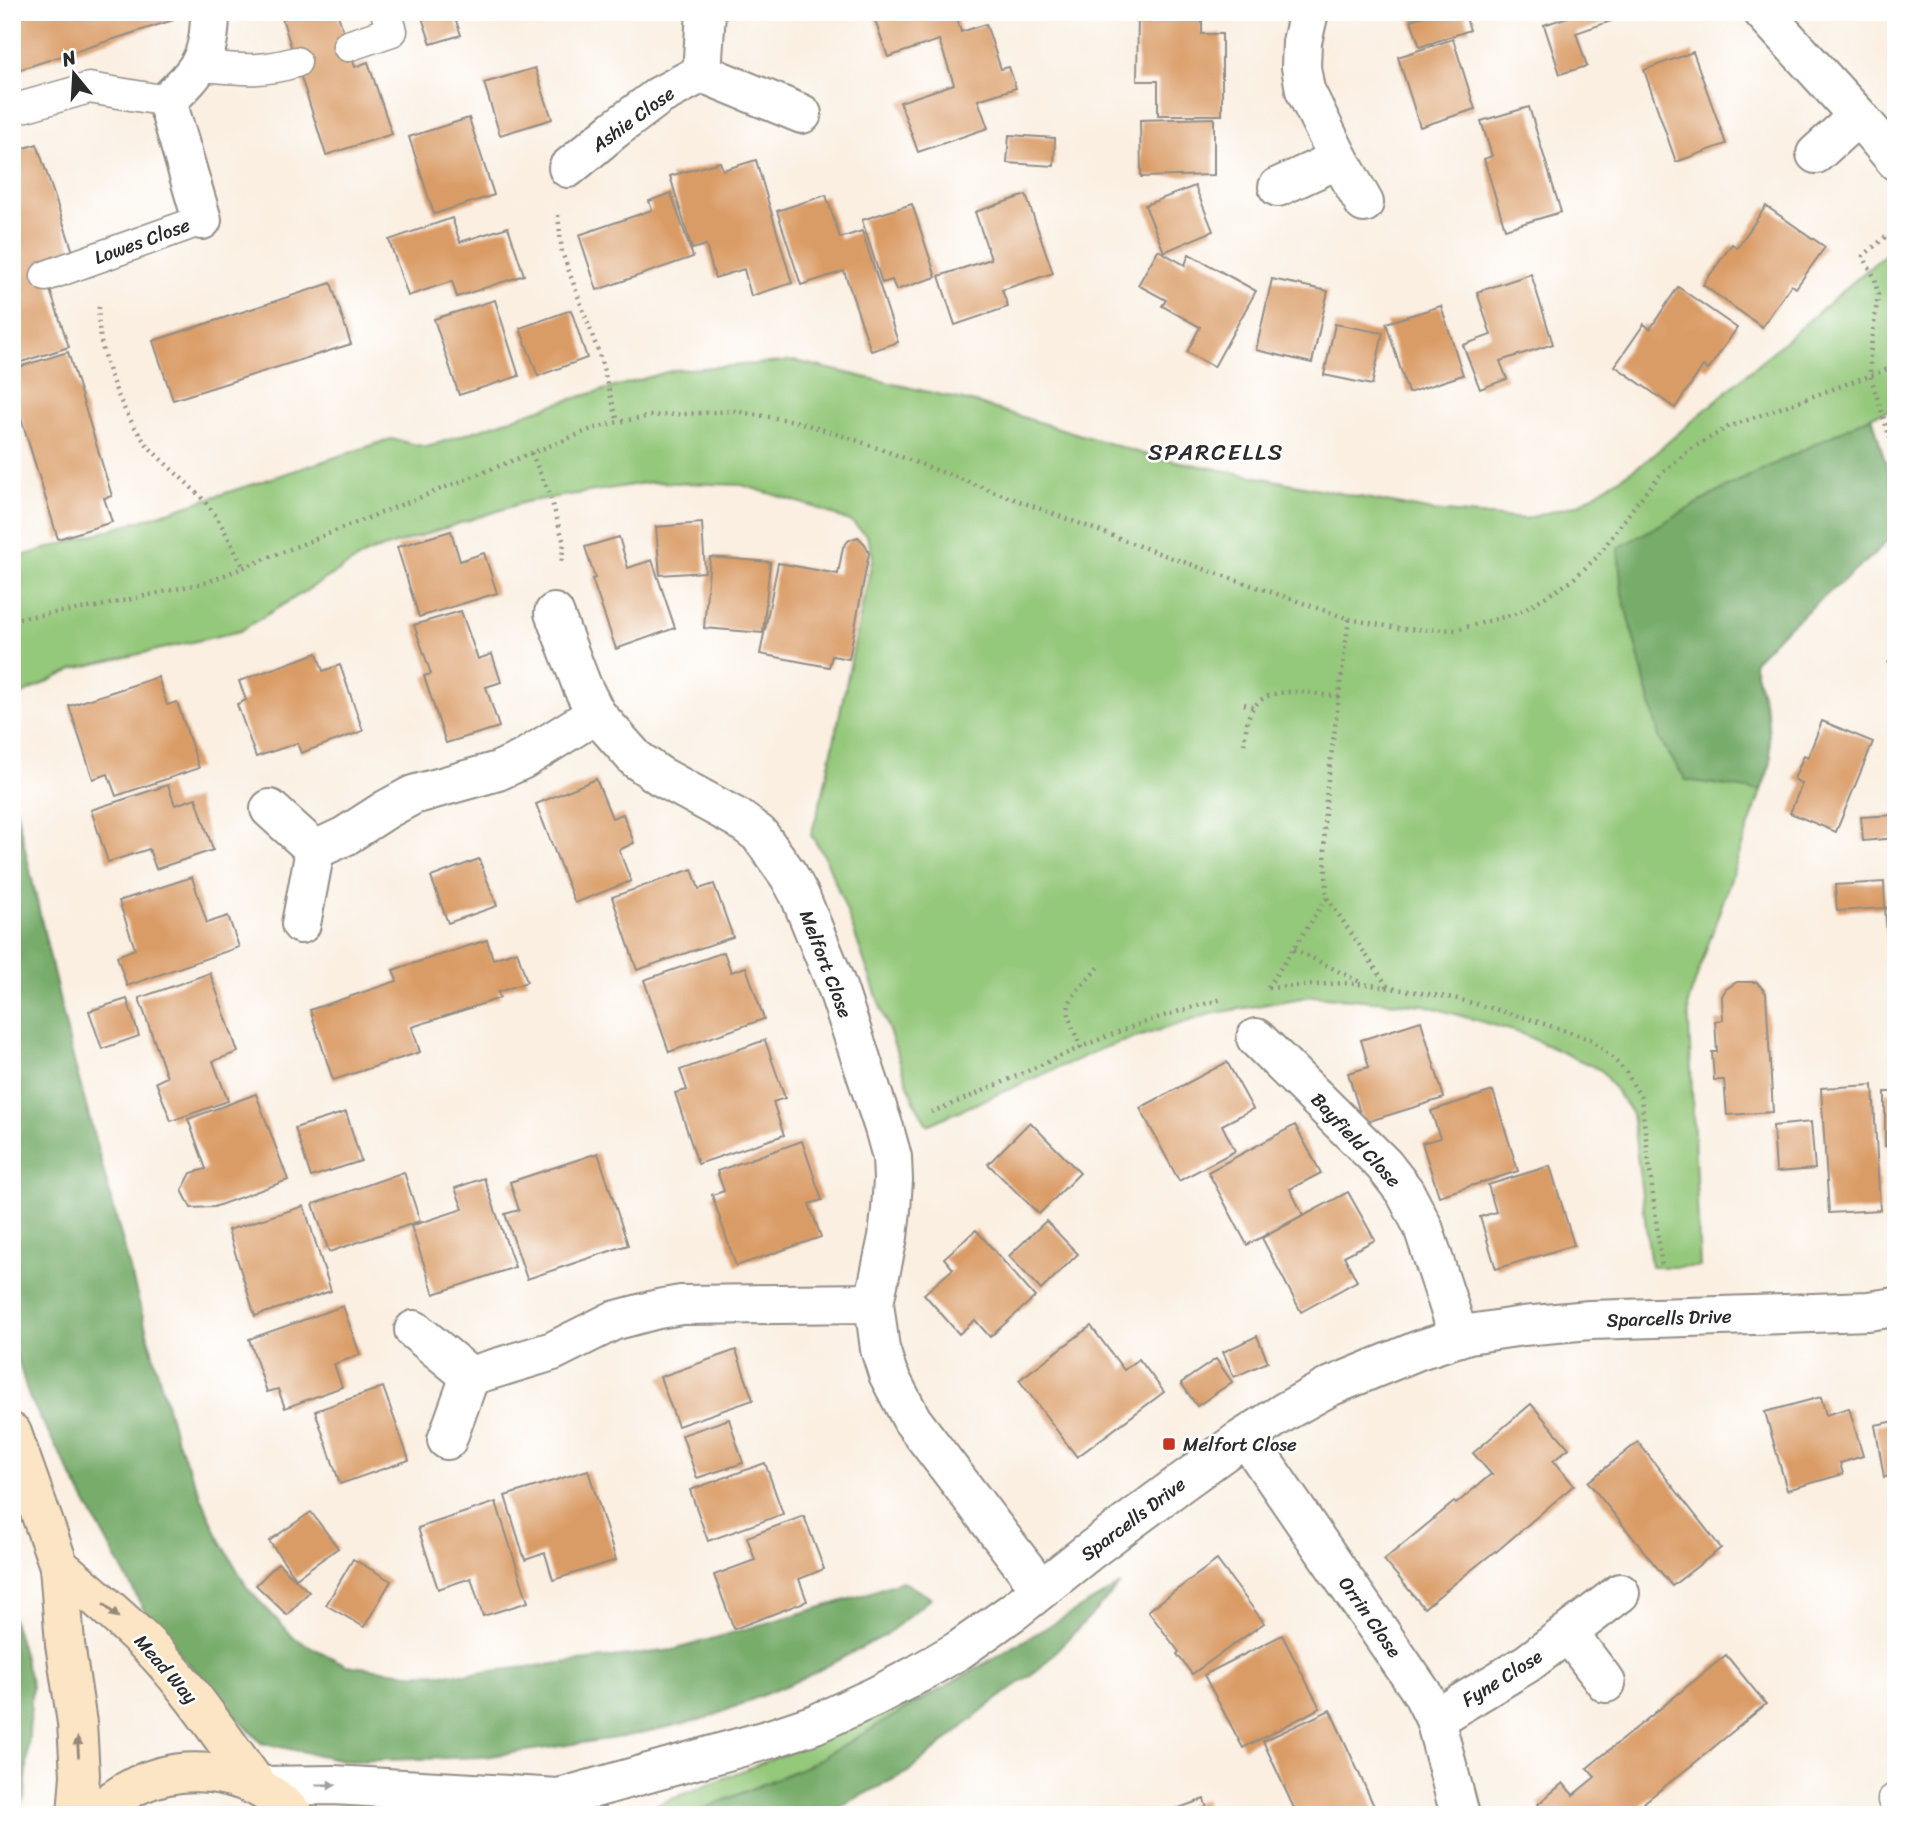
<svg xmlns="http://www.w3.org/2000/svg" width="1908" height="1827" font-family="Sriracha,sans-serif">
	<rect width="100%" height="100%" fill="#fff"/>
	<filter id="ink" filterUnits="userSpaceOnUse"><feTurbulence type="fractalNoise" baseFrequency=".0143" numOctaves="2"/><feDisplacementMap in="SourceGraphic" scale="14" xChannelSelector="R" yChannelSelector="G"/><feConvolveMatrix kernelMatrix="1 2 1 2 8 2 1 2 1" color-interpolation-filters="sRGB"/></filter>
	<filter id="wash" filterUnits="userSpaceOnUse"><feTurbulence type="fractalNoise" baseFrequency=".00686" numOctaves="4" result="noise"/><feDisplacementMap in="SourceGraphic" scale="28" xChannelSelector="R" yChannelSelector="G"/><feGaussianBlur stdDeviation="1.57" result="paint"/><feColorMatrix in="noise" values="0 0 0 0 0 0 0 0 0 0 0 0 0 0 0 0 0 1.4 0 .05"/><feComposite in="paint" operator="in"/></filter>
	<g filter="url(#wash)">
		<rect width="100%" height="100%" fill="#faefe1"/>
		<g fill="#94c87a" stroke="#607a52" stroke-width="2">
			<path d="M1896 245V408L1872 416 1895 497 1896 531 1877 552 1781 633 1753 662 1767 714 1771 762 1688 1003 1700 1267H1651L1632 1114 1601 1070 1520 1033 1424 1005 1313 996 1211 1014 1106 1047 927 1125 914 1101 844 904 825 857 811 835 824 789 873 556 867 536 852 522 814 507 742 485 652 482 525 502 368 553 240 631 74 669 12 699V559L143 520 391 439 427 447 558 403 674 370 795 361 976 403 1150 456 1432 511 1525 519 1579 504 1645 462Z"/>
			<path d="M931 1695 809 1765 689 1815H632Z"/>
		</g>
		<g fill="#77ac6a" stroke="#516c4a" stroke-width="2">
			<path d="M1872 416 1895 497 1896 531 1877 552 1781 633 1753 662 1767 714 1771 762 1761 791 1686 780 1660 740 1622 593 1618 548 1727 487Z"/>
			<path d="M12 792 72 1054 175 1436 218 1536 248 1589 294 1638 346 1665 406 1673 468 1674 673 1650 857 1597 902 1581 931 1598 886 1635 804 1678 708 1718 623 1737 483 1757 348 1761 261 1743 151 1623 29 1397 12 1340Z"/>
			<path d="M1120 1585 1040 1668 991 1704 908 1772 823 1815H689L809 1765Z"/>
			<path d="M12 1616 32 1686 25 1797 13 1815Z"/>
		</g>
		<g id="blocks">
			<g fill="#da9c66">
				<path d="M12 12H170L173 20 12 72Z"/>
				<path d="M280 12H337L355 67 368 62 392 134 326 155Z"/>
				<path d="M420 12H453L461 35 431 44Z"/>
				<path d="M501 12H518V13L502 18Z"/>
				<path d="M872 12H955L961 32 986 24 1001 69 1009 67 1016 88 978 100 988 128 918 152 900 102 954 84 939 40 888 57Z"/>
				<path d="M1138 12H1202V34H1222V115H1158V81H1137Z"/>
				<path d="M1436 12H1464L1470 30 1420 47 1411 20Z"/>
				<path d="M1569 12H1634V13L1576 33 1587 66 1560 74 1544 25 1571 16Z"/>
				<path d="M1453 39 1475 109 1420 127 1398 57Z"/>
				<path d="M1693 52 1726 144 1676 162 1644 70Z"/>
				<path d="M535 68 552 119 500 135 484 83Z"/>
				<path d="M1529 107 1561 212 1505 229 1484 159 1492 156 1481 121Z"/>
				<path d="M469 118 494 195 434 214 409 137Z"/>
				<path d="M1214 118V175L1141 177 1140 120Z"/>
				<path d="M1009 135 1055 138 1054 166 1007 163Z"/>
				<path d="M37 144 73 252 41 263 69 347 18 363 12 344V152Z"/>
				<path d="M756 160 792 283 751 296 744 269 715 278 706 245 692 249 670 176 720 162 723 170Z"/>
				<path d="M1195 186 1213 231 1164 252 1145 205Z"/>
				<path d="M671 193 693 257 597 290 579 235 652 210 649 201Z"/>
				<path d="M826 195 840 238 862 231 898 342 871 351 844 271 801 285 777 211Z"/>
				<path d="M1026 195 1053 273 1002 290 1008 307 955 325 939 276 991 259 975 212Z"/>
				<path d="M912 204 936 277 896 290 892 280 882 283 862 220Z"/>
				<path d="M1766 206 1825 247 1796 288 1791 285 1762 327 1703 285 1732 244 1737 248Z"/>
				<path d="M452 218 460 242 508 227 524 275 457 297 452 281 408 296 389 240Z"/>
				<path d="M1158 250 1185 265 1189 254 1256 291 1214 367 1187 352 1200 327 1162 306 1166 300 1138 285Z"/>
				<path d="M1531 274 1553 344 1500 361 1507 379 1480 389 1463 345 1491 335 1477 292Z"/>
				<path d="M1272 279 1328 291 1312 363 1256 350Z"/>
				<path d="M331 283 351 344 173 400 153 341Z"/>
				<path d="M1678 287 1737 328 1708 370 1703 366 1675 408 1615 366 1644 324 1650 329Z"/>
				<path d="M495 300 519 376 459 395 434 319Z"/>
				<path d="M1441 306 1463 375 1408 393 1386 323Z"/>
				<path d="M571 310 587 358 538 376 520 328Z"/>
				<path d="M1335 324 1383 333 1372 385 1324 375Z"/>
				<path d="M68 352 112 496 104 498 112 522 58 539 12 388V369Z"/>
				<path d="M702 523 705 572 660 575 656 527Z"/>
				<path d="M451 531 460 561 484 553 497 593 419 617 397 547Z"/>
				<path d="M619 537 628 568 652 560 675 628 616 649 592 579 595 578 585 547Z"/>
				<path d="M858 537 865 544 869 553 849 659 832 656 829 667 760 654 778 563 838 574 843 547 849 540Z"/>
				<path d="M710 557 770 562 763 633 704 628Z"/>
				<path d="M461 611 478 659 492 654 501 682 486 687 499 727 446 743 424 676 431 674 414 625Z"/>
				<path d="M317 653 323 671 340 665 363 731 301 753 297 743 256 757 237 704 246 700 239 681Z"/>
				<path d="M1896 653V669L1888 663Z"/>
				<path d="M158 677 167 705 177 702 199 768 116 796 108 774 93 779 69 706Z"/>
				<path d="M1822 721 1873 742 1836 832 1790 813 1802 784 1794 779 1804 755 1808 757Z"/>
				<path d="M596 779 612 818 623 814 634 843 619 850 631 881 575 903 536 804Z"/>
				<path d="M168 785 175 805 196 798 213 850 156 869 149 849 108 862 91 810Z"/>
				<path d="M1896 815V838L1863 841 1861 817Z"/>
				<path d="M479 859 497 906 448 923 431 877Z"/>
				<path d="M692 869 699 889 714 884 733 937 637 970 612 897Z"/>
				<path d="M192 877 207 923 228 916 239 947 127 986 117 956 135 949 119 901Z"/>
				<path d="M1884 882 1885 908 1837 911 1835 885Z"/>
				<path d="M1896 907V1003H1892L1885 908Z"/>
				<path d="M487 940 493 959 517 951 527 982 498 992 500 998 412 1027 420 1052 333 1080 310 1010 397 981 393 970Z"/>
				<path d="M724 952 731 972 746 967 764 1019 669 1052 644 980Z"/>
				<path d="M210 973 238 1052 213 1061 228 1101 171 1121 156 1082 167 1077 139 998Z"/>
				<path d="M1737 982H1757L1766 993 1773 1112 1727 1115 1724 1080H1714L1712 1052H1717L1715 1021 1723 1020 1722 996 1726 989Z"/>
				<path d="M127 999 139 1036 102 1049 89 1011Z"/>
				<path d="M1421 1021 1444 1098 1363 1123 1348 1073 1369 1067 1361 1040Z"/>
				<path d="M765 1040 785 1098 773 1102 784 1135 698 1164 675 1093 687 1090 680 1070Z"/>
				<path d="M1227 1062 1253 1109 1222 1125 1235 1151 1179 1181 1140 1108Z"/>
				<path d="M1873 1085 1880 1210 1829 1213 1821 1088Z"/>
				<path d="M1493 1091 1518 1171 1439 1196 1422 1143 1440 1138 1431 1111Z"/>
				<rect x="1885" y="1092" width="11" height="54"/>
				<path d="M256 1094 288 1180 214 1207 191 1208 182 1190 191 1173 206 1169 188 1119Z"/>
				<path d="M346 1112 361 1161 311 1177 295 1128Z"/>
				<path d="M1030 1122 1080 1173 1039 1214 988 1164Z"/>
				<path d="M1811 1122 1815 1169 1776 1172 1773 1126Z"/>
				<path d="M1295 1125 1321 1173 1290 1189 1303 1215 1247 1245 1208 1172Z"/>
				<path d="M802 1141 822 1200 809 1204 821 1237 736 1266 712 1195 724 1191 717 1171Z"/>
				<path d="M598 1153 628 1245 527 1279 505 1214 519 1210 510 1182Z"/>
				<path d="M1550 1166 1574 1245 1496 1269 1480 1217 1496 1212 1488 1185Z"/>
				<path d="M404 1172 420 1221 329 1252 313 1204Z"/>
				<path d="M484 1178 515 1267 434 1294 411 1226 463 1209 455 1188Z"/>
				<path d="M1348 1192 1375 1240 1344 1256 1357 1281 1301 1312 1262 1238Z"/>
				<path d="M304 1206 331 1291 255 1316 228 1230Z"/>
				<path d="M1046 1221 1078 1254 1041 1290 1009 1256Z"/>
				<path d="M976 1230 1035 1297 990 1337 975 1320 959 1334 924 1294 953 1269 944 1258Z"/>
				<path d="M343 1306 360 1355 334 1364 342 1387 285 1408 278 1389 267 1392 249 1339Z"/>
				<path d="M1091 1326 1124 1370 1139 1359 1164 1392 1077 1457 1019 1380Z"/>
				<path d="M1257 1336 1268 1362 1234 1377 1223 1352Z"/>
				<path d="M736 1350 753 1400 678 1426 660 1377Z"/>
				<path d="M1216 1359 1232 1382 1197 1406 1181 1383Z"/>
				<path d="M383 1387 409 1460 340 1484 315 1411Z"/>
				<path d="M1821 1397 1826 1415 1849 1408 1863 1456 1840 1463 1843 1474 1787 1490 1765 1412Z"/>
				<path d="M1531 1404 1569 1448 1553 1461 1574 1485 1496 1552 1495 1551 1424 1608 1384 1560 1454 1502 1456 1504 1490 1475H1492L1473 1453Z"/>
				<path d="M729 1419 743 1463 697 1478 682 1435Z"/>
				<path d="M1896 1421V1475L1884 1477 1875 1425Z"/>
				<path d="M1638 1442 1721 1548 1672 1586 1588 1482Z"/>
				<path d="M765 1463 783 1514 708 1541 690 1490Z"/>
				<path d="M588 1470 616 1560 553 1580 545 1553 525 1560 505 1496Z"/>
				<path d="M496 1502 528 1602 483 1616 471 1578 438 1589 418 1528Z"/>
				<path d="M311 1512 338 1548 296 1578 269 1541Z"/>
				<path d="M804 1516 824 1569 799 1579 807 1601 734 1629 714 1575 755 1560 747 1537Z"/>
				<path d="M353 1559 391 1581 364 1627 326 1605Z"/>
				<path d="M1217 1560 1264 1623 1192 1674 1177 1654 1179 1652 1148 1611Z"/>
				<path d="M278 1563 309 1592 287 1615 256 1585Z"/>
				<path d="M1282 1635 1320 1708 1243 1748 1204 1675Z"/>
				<path d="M1726 1655 1766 1704 1697 1761 1628 1815H1547L1538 1804 1563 1783 1573 1795 1595 1777 1587 1768Z"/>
				<path d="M1330 1710 1348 1749 1378 1815H1297L1281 1780 1263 1741Z"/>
				<path d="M1204 1799 1209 1815H1162V1814Z"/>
			</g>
		</g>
	</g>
	<g filter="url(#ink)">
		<use href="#blocks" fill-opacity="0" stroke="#928d86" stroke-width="2"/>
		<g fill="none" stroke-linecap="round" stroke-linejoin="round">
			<g stroke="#928d86" stroke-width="33">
				<g id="service">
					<path d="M348 46 392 31 386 12"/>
					<path d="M201 66C238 69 259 73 296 62"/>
					<path d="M12 110 89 88 167 101"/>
					<path d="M46 276 202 220"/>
					<path d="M1893 1800 1896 1799"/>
				</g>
			</g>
			<g stroke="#928d86" stroke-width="42">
				<g id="minor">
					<path d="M706 12 702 73 802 114"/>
					<path d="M1309 12 1302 42 1301 67 1305 90 1339 159 1364 203"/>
					<path d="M1763 12 1858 116 1896 161"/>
					<path d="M1816 154 1858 116"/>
					<path d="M568 168 615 129 659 96 702 73"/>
					<path d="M1278 187 1339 159"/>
					<path d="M202 220 167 101C199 70 210 59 210 12"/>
					<path d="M554 613 582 686 596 714"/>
					<path d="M270 809 315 850"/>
					<path d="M301 924 315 850 345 836 387 809 413 795 498 771 522 760 596 714 636 759 660 776 739 819 759 834 789 876 800 896 837 987 884 1128 892 1157 893 1180 891 1210 888 1237 874 1303 880 1349 888 1374 912 1420 1041 1589"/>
					<path d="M1256 1038 1384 1165 1405 1192 1423 1227 1459 1337"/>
					<path d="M414 1330 470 1376"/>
					<path d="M1246 1437 1422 1693 1435 1719 1460 1815"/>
					<path d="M447 1440 470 1376 553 1351 613 1321 658 1309 681 1305 874 1303"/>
					<path d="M1569 1634 1606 1683"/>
					<path d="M1435 1719 1528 1663 1620 1593"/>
					<path d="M258 1786 333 1785 559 1798 770 1739 815 1724 876 1696 918 1674 959 1650 1014 1611 1087 1553 1181 1483 1239 1441 1286 1411 1329 1387 1419 1350 1469 1334 1523 1326 1590 1320 1785 1314 1868 1311 1896 1307"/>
				</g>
			</g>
			<g stroke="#928d86" stroke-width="42">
				<g id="secondary">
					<path d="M12 1433 59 1566 65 1644 77 1723 80 1775 77 1815"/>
					<path d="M59 1566C92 1594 126 1622 156 1653 194 1694 225 1742 258 1786"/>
					<path d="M95 1815C100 1808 108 1803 116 1798 170 1758 248 1765 294 1815"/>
				</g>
			</g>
			<g stroke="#928d86" stroke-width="4.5" stroke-dasharray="2 5" stroke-linecap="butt">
				<path d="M558 215 562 252 599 354 618 422"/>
				<path d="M1896 228 1863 256 1875 278 1878 295 1870 354V375L1896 457"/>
				<path d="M99 307C95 349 121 413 148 446 166 466 188 482 206 503 222 522 232 546 244 568"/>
				<path d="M531 453 549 492 564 543 561 565"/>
				<path d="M12 619 96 607 207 582 592 429 618 422 651 416 733 411 795 421 856 440 1161 554 1349 619 1402 629 1456 630 1518 613 1570 582 1597 557 1636 504 1661 474 1691 449 1728 427 1896 366"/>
				<path d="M1244 704 1253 707"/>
				<path d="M1244 744C1246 733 1246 716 1254 707 1271 683 1315 694 1339 697"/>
				<path d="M1327 898 1388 987"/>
				<path d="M1294 949 1362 983"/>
				<path d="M1268 987 1327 898 1324 825 1327 788 1349 619"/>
				<path d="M1268 988 1344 983 1371 985 1454 998 1526 1018 1590 1039 1610 1055 1626 1072 1641 1098 1662 1268"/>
				<path d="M1081 1048C1077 1036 1066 1018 1069 1005 1072 993 1091 976 1100 966"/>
				<path d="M931 1112C1002 1086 1068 1049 1140 1024 1166 1014 1195 1007 1222 999"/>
			</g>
			<use href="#service" stroke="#fff" stroke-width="30"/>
			<use href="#minor" stroke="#fff" stroke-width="38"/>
			<use href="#secondary" stroke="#fce5c4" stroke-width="38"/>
		</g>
		<defs><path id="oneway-solid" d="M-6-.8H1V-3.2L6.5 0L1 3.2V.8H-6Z" transform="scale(1.75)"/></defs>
		<g fill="#948878">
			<use href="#oneway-solid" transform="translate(111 1611) rotate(41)"/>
			<use href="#oneway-solid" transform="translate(78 1747) rotate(-93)"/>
		</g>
		<use fill="#a0a0a0" href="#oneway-solid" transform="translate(326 1785)"/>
	</g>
	<rect fill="#c8321e" stroke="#fff" stroke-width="2.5" x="1162" y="1437" width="14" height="14" rx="3.5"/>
	<g text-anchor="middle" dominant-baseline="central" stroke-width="5" stroke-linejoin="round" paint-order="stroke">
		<g font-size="19" fill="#2b2b2b" stroke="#fff">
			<text transform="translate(633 119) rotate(-36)">Ashie Close</text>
			<text transform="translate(142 241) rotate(-20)">Lowes Close</text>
			<text transform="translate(826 964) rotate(69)">Melfort Close</text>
			<text transform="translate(1356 1140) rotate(47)">Bayfield Close</text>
			<text transform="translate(1669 1318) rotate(-2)">Sparcells Drive</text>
			<text transform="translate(1133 1519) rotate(-37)">Sparcells Drive</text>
			<text transform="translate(1370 1617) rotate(55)">Orrin Close</text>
			<text transform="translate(166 1669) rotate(49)">Mead Way</text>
			<text transform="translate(1502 1678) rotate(-32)">Fyne Close</text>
		</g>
		<g font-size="19" fill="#2b2b2b" stroke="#fff" text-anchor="start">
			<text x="1183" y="1444">Melfort Close</text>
		</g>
		<g font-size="23" letter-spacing="2" fill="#2b2b2b" stroke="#fff">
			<text x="1216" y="452">SPARCELLS</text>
		</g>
	</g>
	<rect width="1908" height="1827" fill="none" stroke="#fff" stroke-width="42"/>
	<g transform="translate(74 74) rotate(342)" stroke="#ffffff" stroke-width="5" paint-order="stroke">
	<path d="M0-5L12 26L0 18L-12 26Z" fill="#2b2b2b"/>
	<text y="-10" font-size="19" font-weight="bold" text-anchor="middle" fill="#2b2b2b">N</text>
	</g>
</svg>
